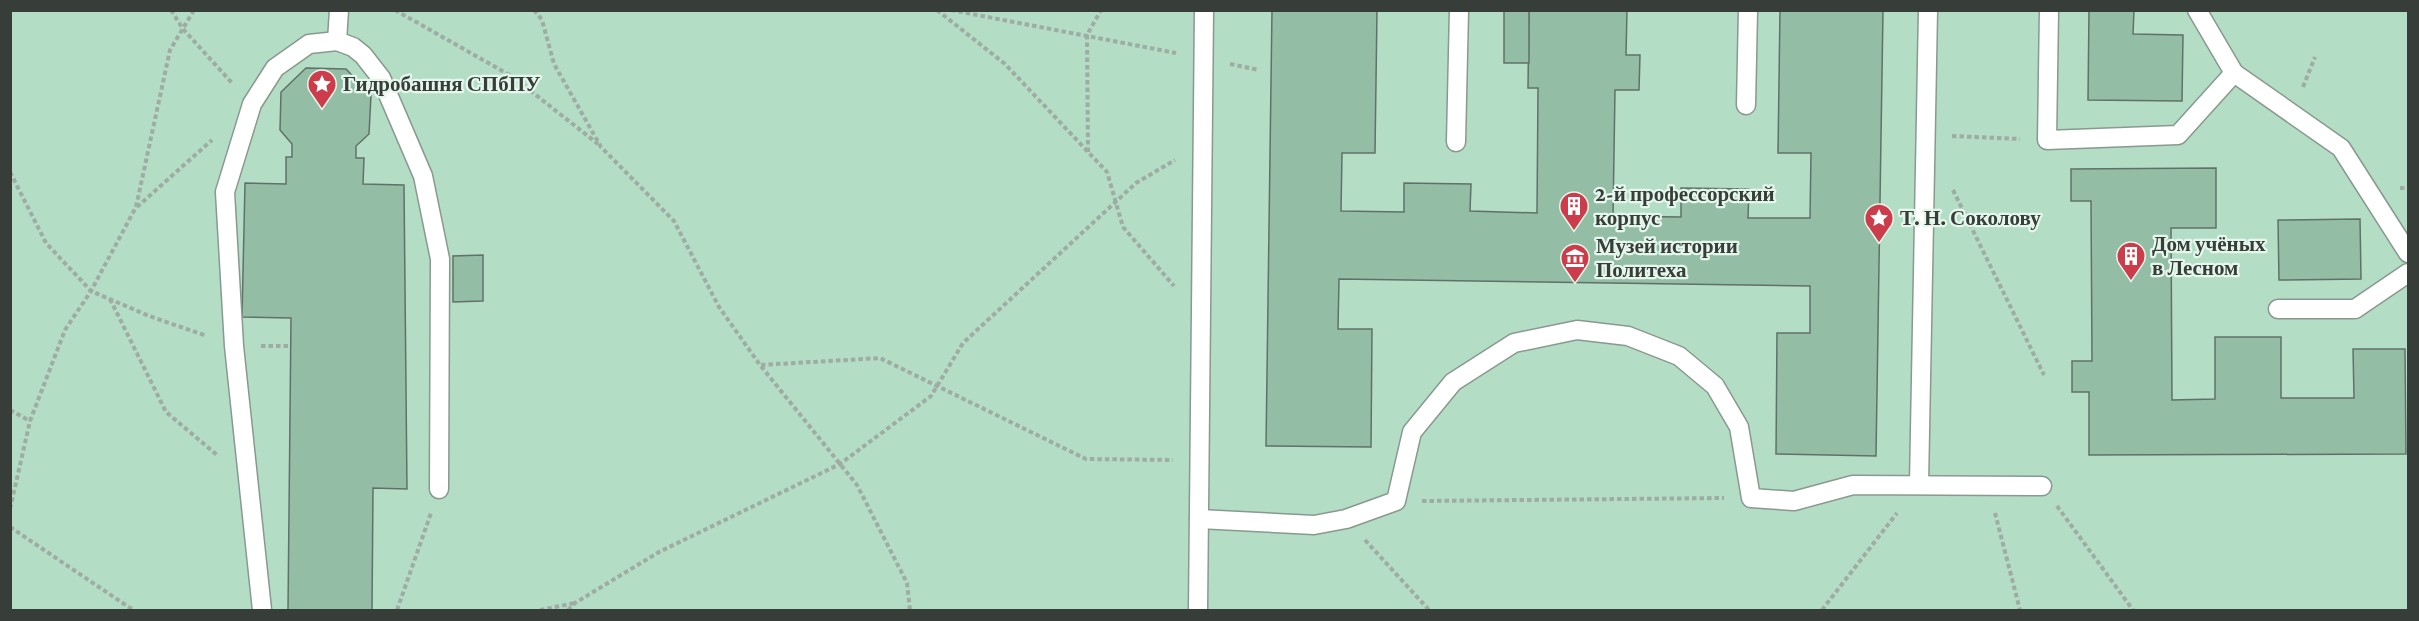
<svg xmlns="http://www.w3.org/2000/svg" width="2419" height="621" font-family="'Crimson Pro',serif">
	<rect width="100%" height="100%" fill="#d8eadf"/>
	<path fill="#b3ddc5" d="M10 11H2408V610H11Z"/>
	<g fill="#93bda5" stroke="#617168" stroke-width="1.5">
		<path d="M1272 10H1377L1375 153H1342L1341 211 1404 212V183L1471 184 1470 211 1537 213 1538 88H1528L1529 10H1627L1626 55H1640L1639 90H1615L1613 216 1681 217V188L1749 189 1748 218H1810L1811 153H1778L1780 10H1883L1876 456 1776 454 1777 333H1810V286L1339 279 1338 329H1372L1371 447 1266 446Z"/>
		<rect x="1504" y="10" width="25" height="53"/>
		<path d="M2089 10H2134L2133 34 2183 35 2182 101 2088 100Z"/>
		<path d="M306 68 346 69 371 95 369 134 356 146V158H364L363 184 404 185 407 489 373 488 372 610H288L291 318 242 317 245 183 286 184V157H292V144L280 130 281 92Z"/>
		<path d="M2216 168V228H2171L2172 400 2215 399V337H2281V398H2354L2353 349H2405L2406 454 2089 455V392H2072V361H2092L2091 201H2071V169Z"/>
		<path d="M2360 219 2361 279 2279 280 2278 220Z"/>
		<path d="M483 255V301L453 302V256Z"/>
	</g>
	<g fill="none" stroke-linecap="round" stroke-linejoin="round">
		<g stroke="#89998f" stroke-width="21">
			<g id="lane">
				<path d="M2049 10 2047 140 2178 135 2234 73"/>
				<path d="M2197 10 2234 73 2341 148 2408 253"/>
				<path d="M337 41 339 10"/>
				<path d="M1746 105 1748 10"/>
				<path d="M1456 142 1459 10"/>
				<path d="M2278 309H2355L2408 273"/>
				<path d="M1919 484 1928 10"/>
				<path d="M1199 519 1314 525 1346 519 1396 501 1412 432 1453 382 1514 343 1577 330 1628 336 1679 356 1715 386 1739 427 1751 498 1794 501 1853 485 2042 486"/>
				<path d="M262 610 234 346 225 192 252 104 275 68 309 44 337 41 353 47 363 55 381 78 423 176 440 259 439 489"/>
				<path d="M1198 610 1204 10"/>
			</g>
		</g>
		<g stroke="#9eaca3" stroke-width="4" stroke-dasharray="4.5 3" stroke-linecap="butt">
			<path d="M171 10 183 29 232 83"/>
			<path d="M395 10 513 77 598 144"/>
			<path d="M534 10 542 20 554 64 601 147 674 221 719 307 760 365 857 485 907 583 910 610"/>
			<path d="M937 10 1005 64 1107 172 1123 227 1174 286"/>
			<path d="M951 10 1176 53"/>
			<path d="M1230 64 1259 70"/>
			<path d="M2303 87 2315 57"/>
			<path d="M1952 136 2020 139"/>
			<path d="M1088 152 1087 35 1101 10"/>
			<path d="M10 172 46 243 91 291 149 316 207 336"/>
			<path d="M2400 188H2408"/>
			<path d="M1953 190 2044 375"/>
			<path d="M137 207 212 140"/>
			<path d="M110 299 166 412 217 455"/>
			<path d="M261 346H290"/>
			<path d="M761 365 880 358 1086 459 1173 460"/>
			<path d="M10 410 30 421"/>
			<path d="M1422 501 1724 498"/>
			<path d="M2057 506 2133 610"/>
			<path d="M10 509 30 421 65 330 91 291 136 207 170 50 194 10"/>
			<path d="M1995 513 2020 610"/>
			<path d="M10 527 133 610"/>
			<path d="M1365 540 1429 610"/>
			<path d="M397 610 431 513"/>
			<path d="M540 610 575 603"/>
			<path d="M568 610 575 603 659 552 840 464 931 396 963 343 1136 183 1175 160"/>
			<path d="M1822 610 1897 513"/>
		</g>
		<use href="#lane" stroke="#fff" stroke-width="18"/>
	</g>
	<defs>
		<g id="sight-pin" transform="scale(1.5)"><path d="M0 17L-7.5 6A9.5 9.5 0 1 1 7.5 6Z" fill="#cc3c4a" stroke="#e5f7ec"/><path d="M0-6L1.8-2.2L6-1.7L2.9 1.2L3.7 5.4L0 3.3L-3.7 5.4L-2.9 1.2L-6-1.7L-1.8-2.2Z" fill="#fff"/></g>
		<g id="building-pin" transform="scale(1.5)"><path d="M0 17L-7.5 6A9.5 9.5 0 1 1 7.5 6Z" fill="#cc3c4a" stroke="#e5f7ec"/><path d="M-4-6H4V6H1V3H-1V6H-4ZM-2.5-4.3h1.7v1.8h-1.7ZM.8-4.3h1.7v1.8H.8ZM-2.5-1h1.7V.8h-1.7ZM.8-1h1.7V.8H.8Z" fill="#fff"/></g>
		<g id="museum-pin" transform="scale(1.5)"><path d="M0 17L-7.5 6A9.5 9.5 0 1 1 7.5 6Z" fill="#cc3c4a" stroke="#e5f7ec"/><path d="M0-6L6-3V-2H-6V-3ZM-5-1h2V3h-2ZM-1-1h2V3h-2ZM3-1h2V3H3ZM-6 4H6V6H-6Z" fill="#fff"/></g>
	</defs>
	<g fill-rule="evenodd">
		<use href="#sight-pin" x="322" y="84"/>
		<use href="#building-pin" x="1574" y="206"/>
		<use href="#sight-pin" x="1879" y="218"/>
		<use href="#building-pin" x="2131" y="256"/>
		<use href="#museum-pin" x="1575" y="258"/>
	</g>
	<g text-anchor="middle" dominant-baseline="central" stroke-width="4.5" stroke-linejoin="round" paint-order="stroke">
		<g font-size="21" font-weight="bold" fill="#373e3a" stroke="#e5f7ec" text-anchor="start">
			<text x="343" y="84">Гидробашня СПбПУ</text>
			<text x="1595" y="194">2-й профессорский<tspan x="1595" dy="24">корпус</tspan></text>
			<text x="1900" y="218">Т. Н. Соколову</text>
			<text x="2152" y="244">Дом учёных<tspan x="2152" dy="24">в Лесном</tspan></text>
			<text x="1596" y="246">Музей истории<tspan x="1596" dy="24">Политеха</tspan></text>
		</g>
	</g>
	<rect width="2419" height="621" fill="none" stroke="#373e3a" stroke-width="24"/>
</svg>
